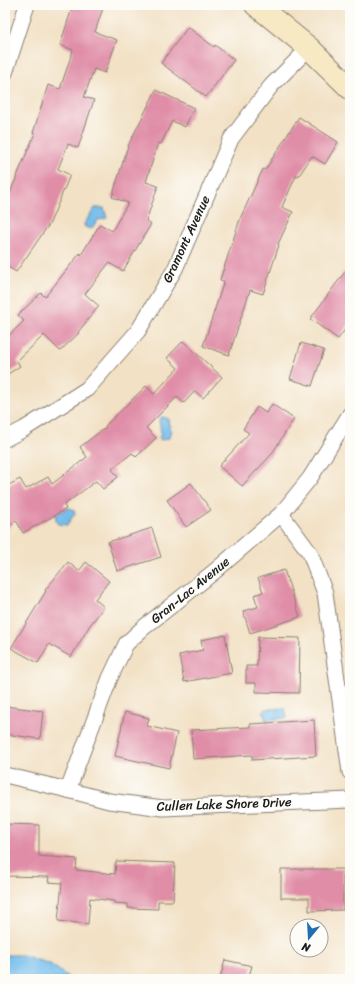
<svg xmlns="http://www.w3.org/2000/svg" width="355" height="984" font-family="Sriracha,sans-serif">
	<rect width="100%" height="100%" fill="#fdfcf7"/>
	<filter id="ink" filterUnits="userSpaceOnUse"><feTurbulence type="fractalNoise" baseFrequency=".025" numOctaves="2"/><feDisplacementMap in="SourceGraphic" scale="8" xChannelSelector="R" yChannelSelector="G"/><feConvolveMatrix kernelMatrix="1 2 1 2 8 2 1 2 1" color-interpolation-filters="sRGB"/></filter>
	<filter id="wash" filterUnits="userSpaceOnUse"><feTurbulence type="fractalNoise" baseFrequency=".012" numOctaves="4" result="noise"/><feDisplacementMap in="SourceGraphic" scale="16" xChannelSelector="R" yChannelSelector="G"/><feGaussianBlur stdDeviation="0.9" result="paint"/><feColorMatrix in="noise" values="0 0 0 0 0 0 0 0 0 0 0 0 0 0 0 0 0 1.4 0 .05"/><feComposite in="paint" operator="in"/></filter>
	<g filter="url(#wash)">
		<rect width="100%" height="100%" fill="#f2e1c5"/>
		<g fill="#74bdec" stroke="#486c84">
			<path d="M95 208H104L107 218 98 220 91 229 85 227 84 224Z"/>
			<path d="M163 417 169 419 168 422 171 430 169 438 161 440 159 438 161 433 159 420 160 418Z"/>
			<path d="M68 508 73 509 75 513 67 525 59 524 56 521V514Z"/>
			<path d="M285 708 287 718 266 720 263 712 265 709Z"/>
			<path d="M5 955H23L50 964 71 979H5Z"/>
		</g>
		<g id="blocks">
			<g fill="#e08da7">
				<path d="M73 5H104L95 32 117 40 105 73 94 69 84 97 94 100 78 148 68 144 58 169 70 175 50 223 16 272 5 265V205L35 133H33L48 85 60 89 73 50 60 45Z"/>
				<path d="M188 27 214 47 215 45 234 60 206 97 161 63Z"/>
				<path d="M156 90 194 108 185 127 172 121 161 144 158 143 146 182 158 186 146 221 151 224 123 271 109 263 85 294 99 306 78 332 79 333 60 351 44 335 17 361 20 366 5 376V339L24 321 18 315 41 293 45 297 80 253 81 255 100 224 112 231 128 203 112 197 128 146Z"/>
				<path d="M299 117 338 142 325 164 312 156 298 177 296 176 282 207 293 212 278 244 279 245 263 294 250 290 229 355 203 346 224 281 220 280 240 219 263 169 265 170Z"/>
				<path d="M350 265V323L338 339 310 319Z"/>
				<path d="M183 341 222 377 203 398 195 391 184 403 177 397 146 428 156 438 136 457 132 453 112 469 118 477 103 489 96 481 64 505 66 509 23 533 16 520 5 531V487L20 479 26 489 48 477 52 484 87 457 80 447 106 427 105 426 146 386 154 394 178 368 167 358Z"/>
				<path d="M301 343 324 350 312 386 290 379Z"/>
				<path d="M272 404 294 419 271 455 242 486 219 466 249 433 243 429 257 407 266 413Z"/>
				<path d="M191 483 211 510 186 527 167 500Z"/>
				<path d="M152 528 161 557 117 571 108 542Z"/>
				<path d="M68 562 79 571 86 562 109 581 95 599 104 607 90 625 71 657 49 644 38 663 11 648 46 591 45 590Z"/>
				<path d="M284 570 300 617 250 633 243 611 258 607 254 595 263 592 258 578Z"/>
				<path d="M225 635 232 673 184 682 179 655 203 650 201 640Z"/>
				<path d="M258 637 300 638 299 693 256 692V683H246V666H257Z"/>
				<path d="M5 706 43 711 40 739 5 734Z"/>
				<path d="M125 712 149 718 147 726 177 733 169 768 115 756Z"/>
				<path d="M314 720 316 756 252 760V755L193 759 191 730 250 727V724Z"/>
				<path d="M5 824 39 825V856L77 859 76 870 115 874 116 861 175 863 173 901H158V909L128 908V904L114 903V901L90 898 88 924 58 921 62 883 48 882 49 877 5 876Z"/>
				<path d="M281 869H343V910L309 911V898H281Z"/>
				<path d="M225 960 252 966 248 979H220Z"/>
			</g>
		</g>
	</g>
	<g filter="url(#ink)">
		<use href="#blocks" fill-opacity="0" stroke="#877e70" stroke-width="1"/>
		<g fill="none" stroke-linecap="round" stroke-linejoin="round">
			<g stroke="#877e70" stroke-width="17">
				<g id="minor">
					<path d="M5 73 27 5"/>
					<path d="M5 439 24 429 87 389 138 331 175 269 231 139 271 86 309 48"/>
					<path d="M281 514 310 553 325 593 350 772"/>
					<path d="M5 775 68 790 109 801 163 808 350 800"/>
					<path d="M68 790 110 678 126 644 143 628 215 571 281 514 310 478 350 414"/>
				</g>
			</g>
			<g stroke="#877e70" stroke-width="24">
				<path id="secondary" d="M256 5 309 48 350 88"/>
			</g>
			<use href="#minor" stroke="#fff" stroke-width="15"/>
			<use href="#secondary" stroke="#f7e9c3" stroke-width="22"/>
		</g>
	</g>
	<g text-anchor="middle" dominant-baseline="central" stroke-width="4" stroke-linejoin="round" paint-order="stroke">
		<g font-size="13" fill="#1c1c1c" stroke="#fdfcf7">
			<text transform="translate(186 239) rotate(-65)">Gramont Avenue</text>
			<text transform="translate(190 590) rotate(-39)">Gran-Lac Avenue</text>
			<text transform="translate(224 804) rotate(-2)">Cullen Lake Shore Drive</text>
		</g>
	</g>
	<rect width="355" height="984" fill="none" stroke="#fdfcf7" stroke-width="20"/>
	<g transform="translate(309 938) rotate(198)"><circle r="19" fill="#fdfcf7" stroke="#a3a29f"/>
	<path d="M0-3L7 15L0 10L-7 15Z" fill="#1f6fb2"/>
	<text y="-6" font-size="11" font-weight="bold" text-anchor="middle" fill="#1c1c1c">N</text>
	</g>
</svg>
